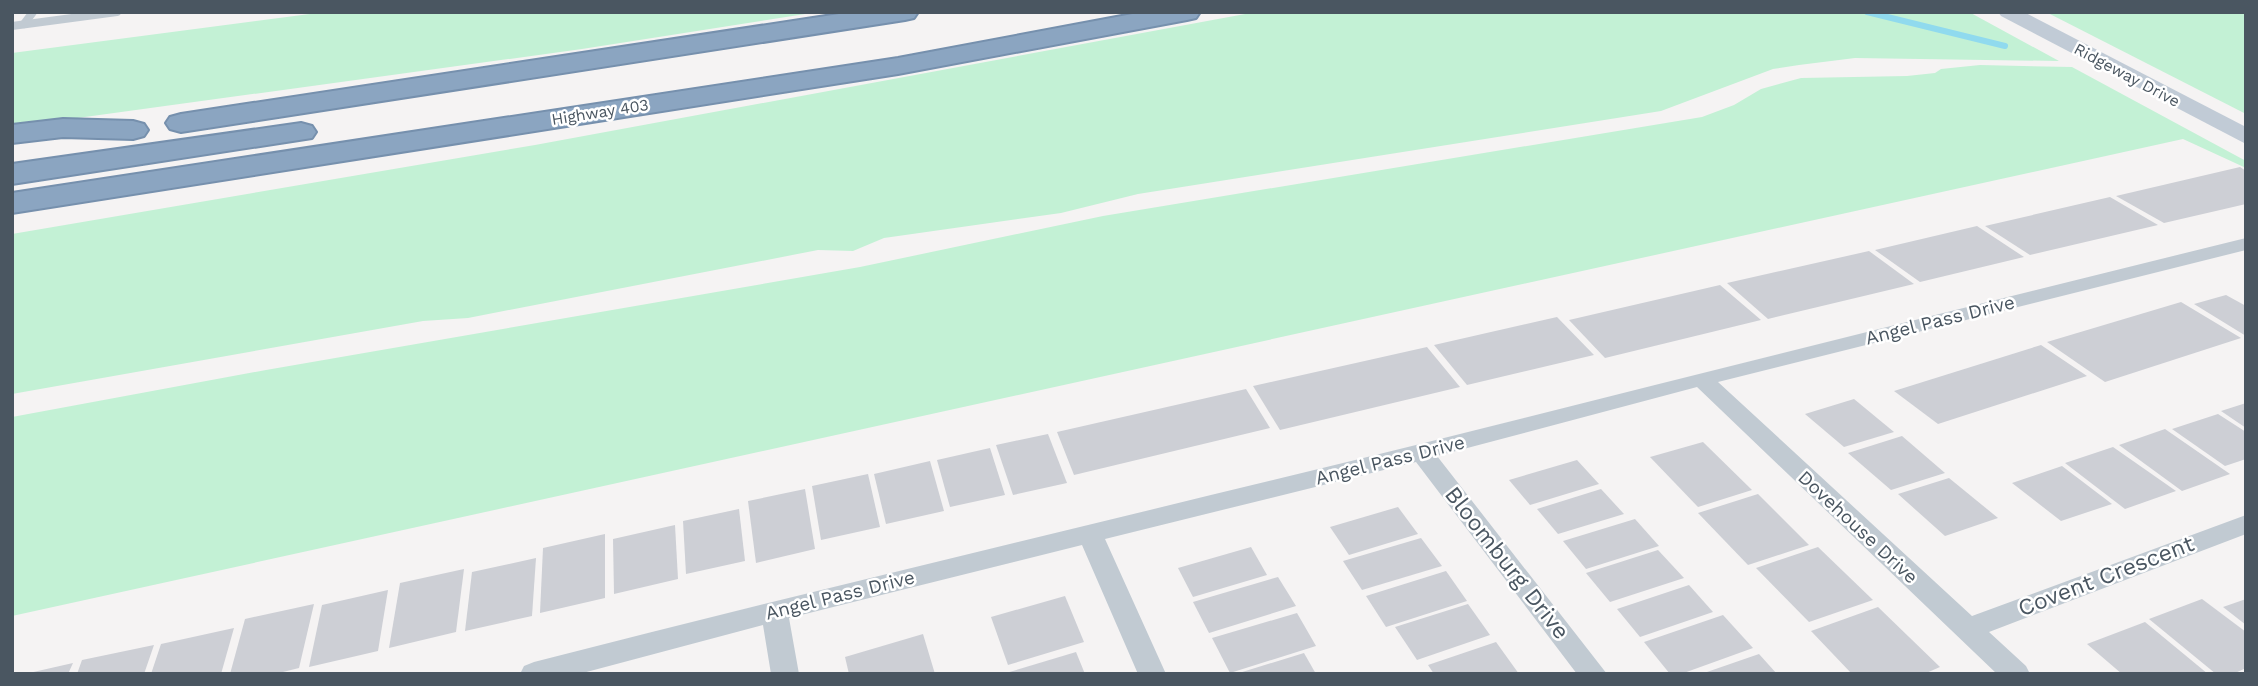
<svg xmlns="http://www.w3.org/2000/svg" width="2258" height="686" font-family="'Work Sans',sans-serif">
	<rect width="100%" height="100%" fill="#f5f3f3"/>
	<g fill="#c3f1d5">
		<path d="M325 12H818L582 49 12 127V53Z"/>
		<path d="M1256 12H1969L2059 61 1855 58 1799 65 1773 69 1661 111 1138 194 1061 213 884 238 853 251 818 250 468 318 423 321 12 394V234L535 145Z"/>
		<path d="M2046 12H2246V114Z"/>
		<path d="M1980 65 2072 67 2246 161V168L2183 139 12 616V417L266 370 860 267 1103 216 1702 117 1734 105 1761 89 1801 78 1907 76 1935 73 1941 69Z"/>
	</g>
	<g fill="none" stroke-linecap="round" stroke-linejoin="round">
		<path stroke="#90daee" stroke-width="6" d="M1867 12 2005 46"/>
	</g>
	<g fill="#cdcfd5">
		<path d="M2240 167 2246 171V204L2164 223 2116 196Z"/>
		<path d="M2110 197 2158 225 2030 255 1985 226Z"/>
		<path d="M1977 226 2024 257 1920 282 1875 250Z"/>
		<path d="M1869 251 1914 284 1768 319 1727 283Z"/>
		<path d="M1720 285 1761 320 1605 358 1569 320Z"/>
		<path d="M2226 295 2246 306V336L2194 304Z"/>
		<path d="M2181 302 2241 338 2105 382 2047 342Z"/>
		<path d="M1557 317 1594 355 1467 385 1434 345Z"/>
		<path d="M2041 345 2087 376 1938 424 1894 391Z"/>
		<path d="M1427 347 1460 387 1280 430 1253 386Z"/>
		<path d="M1246 389 1270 428 1074 475 1057 432Z"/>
		<path d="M1854 399 1894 432 1844 447 1805 414Z"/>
		<path d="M2246 403V428L2221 411Z"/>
		<path d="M2218 414 2246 432V459L2225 466 2172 429Z"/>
		<path d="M2165 429 2230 474 2182 491 2119 445Z"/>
		<path d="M1048 434 1067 483 1013 495 996 445Z"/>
		<path d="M1902 436 1945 473 1891 490 1848 453Z"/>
		<path d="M1703 442 1752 490 1698 507 1650 457Z"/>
		<path d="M2113 447 2176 491 2125 509 2065 463Z"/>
		<path d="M990 448 1005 495 950 507 937 460Z"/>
		<path d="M1577 460 1599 484 1530 505 1509 480Z"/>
		<path d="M930 461 944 511 886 524 874 474Z"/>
		<path d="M2062 466 2112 504 2061 521 2012 483Z"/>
		<path d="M868 474 880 527 821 540 812 486Z"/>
		<path d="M1949 478 1998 518 1945 536 1898 494Z"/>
		<path d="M805 489 815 549 756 563 748 501Z"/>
		<path d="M1601 489 1624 514 1558 534 1537 509Z"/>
		<path d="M1758 494 1809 545 1748 565 1698 513Z"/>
		<path d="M1398 507 1418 534 1349 555 1330 527Z"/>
		<path d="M739 509 745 561 686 574 683 521Z"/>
		<path d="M1635 519 1659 546 1586 569 1563 541Z"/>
		<path d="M675 525 678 579 614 594 613 539Z"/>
		<path d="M605 534V598L540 613 543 548Z"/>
		<path d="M1421 538 1442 566 1362 590 1343 561Z"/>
		<path d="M1251 547 1267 575 1193 597 1178 568Z"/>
		<path d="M1818 547 1873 600 1809 622 1756 568Z"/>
		<path d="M1658 550 1684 578 1610 602 1586 573Z"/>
		<path d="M536 558 532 616 465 631 472 572Z"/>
		<path d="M464 569 456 632 389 648 400 583Z"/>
		<path d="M1446 571 1467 601 1386 627 1366 596Z"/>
		<path d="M1278 577 1296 606 1209 633 1193 602Z"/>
		<path d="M1689 585 1713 612 1640 637 1617 609Z"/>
		<path d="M388 590 378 651 309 667 322 605Z"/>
		<path d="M1065 596 1084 642 1008 665 991 617Z"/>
		<path d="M2202 599 2246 632V668L2233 674H2216L2149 619Z"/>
		<path d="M2246 599V625L2223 607Z"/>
		<path d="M314 604 299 668 275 674H230L245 619Z"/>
		<path d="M1468 604 1490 635 1417 660 1395 627Z"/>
		<path d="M1878 607 1940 667 1924 674H1852L1811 631Z"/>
		<path d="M1297 613 1316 646 1230 673 1212 638Z"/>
		<path d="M1723 615 1753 648 1681 674H1670L1644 642Z"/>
		<path d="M2145 622 2208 674H2122L2087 644Z"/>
		<path d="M234 628 221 674H151L161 644Z"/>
		<path d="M923 634 935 674H849L845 657Z"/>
		<path d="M1496 642 1519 674H1434L1428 665Z"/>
		<path d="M154 645 144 674H77L82 660Z"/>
		<path d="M1076 652 1085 674H1006V673Z"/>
		<path d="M1304 653 1316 674H1240L1239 673Z"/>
		<path d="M1759 654 1777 674H1704V673Z"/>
		<path d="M73 663 68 674H29V673Z"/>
	</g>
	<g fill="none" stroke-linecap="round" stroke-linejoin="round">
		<g stroke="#7690ad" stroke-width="4">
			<g id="highway">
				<path d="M852 12H918L914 18 905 20 181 132 170 129 166 123 170 117 181 114Z"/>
				<path d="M1143 12H1200L1196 18 1187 20 898 74 12 213V193L898 58Z"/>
				<path d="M63 119 133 121 144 124 148 130 144 136 133 139 63 137 12 143V125Z"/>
				<path d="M301 123 312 126 316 132 312 138 12 184V164Z"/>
			</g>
		</g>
		<g stroke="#c1cad2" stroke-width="8">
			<path d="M24 24 33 12"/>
			<path d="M12 26 117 12"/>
		</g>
		<path fill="#c1cad2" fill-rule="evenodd" d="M2246 238V250L1718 382 1972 616 2246 515V534L1989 632 2026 666 2030 674H1997L1697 387 1437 456 1607 674H1577L1416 462 1105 539 1166 674H1138L1082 545 789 618 799 674H771L763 625 579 674H520L524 666 534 662C829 586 1125 517 1420 444 1695 375 1970 306 2246 238Z"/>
		<path fill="#c1cbd6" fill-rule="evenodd" d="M1998 12H2024L2246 127V144L2001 16Z"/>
		<use href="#highway" fill="#8ba5c1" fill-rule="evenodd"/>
	</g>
	<g text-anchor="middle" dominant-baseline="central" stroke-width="5" stroke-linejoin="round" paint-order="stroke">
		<g font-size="16" fill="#4a5661" stroke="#fff">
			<text transform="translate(2127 75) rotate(28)">Ridgeway Drive</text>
			<text transform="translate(600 112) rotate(-9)">Highway 403</text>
		</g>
		<g font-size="19" fill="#4a5661" stroke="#fff">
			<text transform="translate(1940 320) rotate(-14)">Angel Pass Drive</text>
			<text transform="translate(1390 460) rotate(-14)">Angel Pass Drive</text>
			<text transform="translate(1858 527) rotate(43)">Dovehouse Drive</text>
			<text transform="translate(840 595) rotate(-14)">Angel Pass Drive</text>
		</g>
		<g font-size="23" fill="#4a5661" stroke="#fff">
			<text transform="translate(1507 563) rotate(52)">Bloomburg Drive</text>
			<text transform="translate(2106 576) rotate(-21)">Covent Crescent</text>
		</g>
	</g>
	<rect width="2258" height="686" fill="none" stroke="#4a5661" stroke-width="28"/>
</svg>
